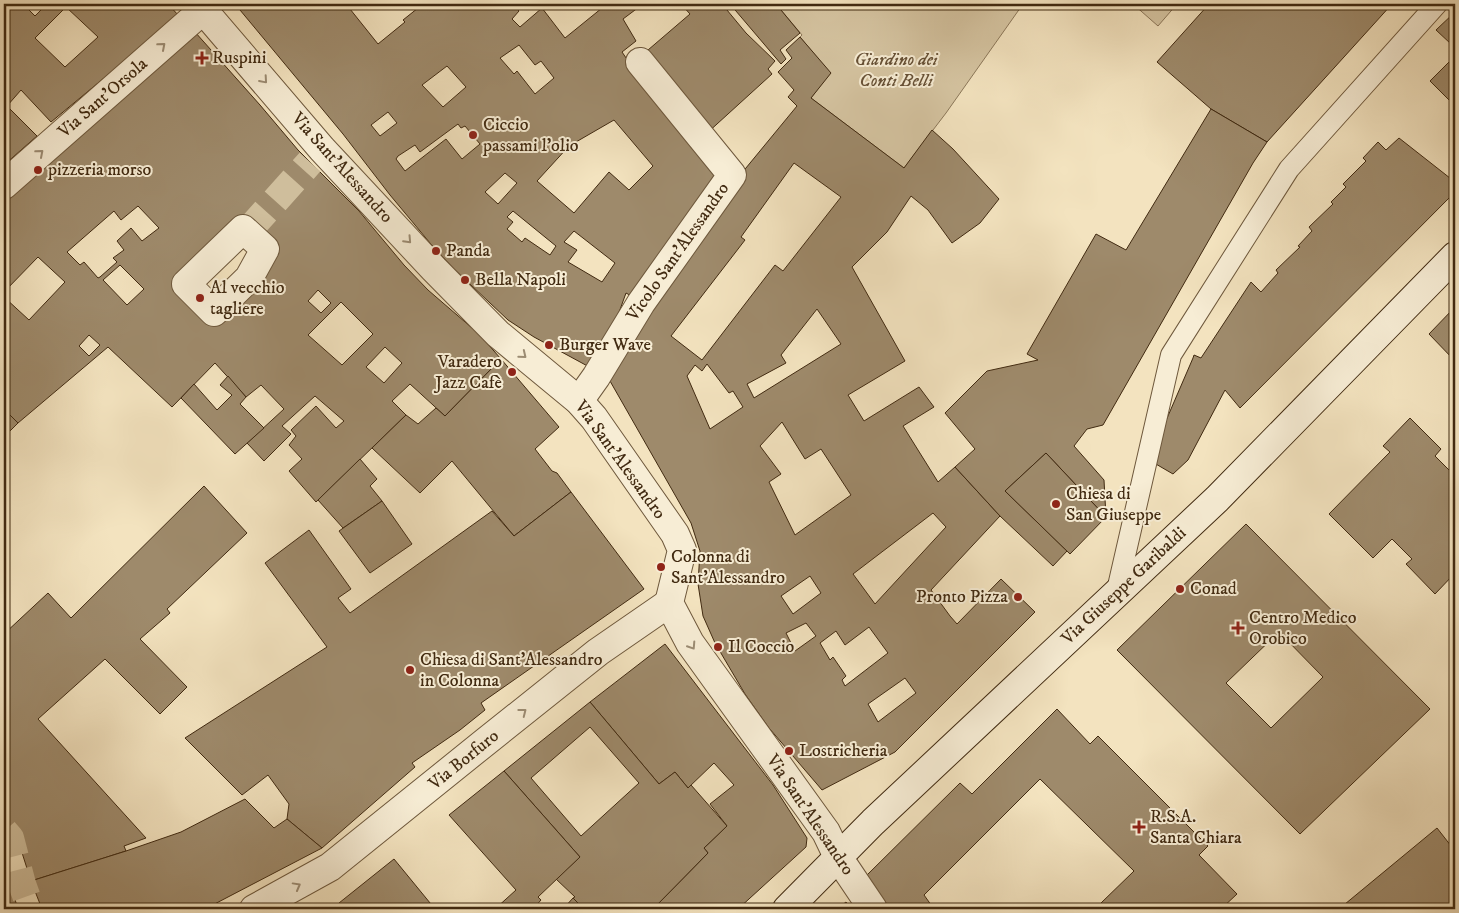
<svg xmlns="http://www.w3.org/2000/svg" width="1459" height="913" font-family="'IM FELL DW Pica',serif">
	<rect width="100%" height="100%" fill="#f3e3bf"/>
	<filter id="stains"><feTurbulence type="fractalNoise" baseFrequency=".004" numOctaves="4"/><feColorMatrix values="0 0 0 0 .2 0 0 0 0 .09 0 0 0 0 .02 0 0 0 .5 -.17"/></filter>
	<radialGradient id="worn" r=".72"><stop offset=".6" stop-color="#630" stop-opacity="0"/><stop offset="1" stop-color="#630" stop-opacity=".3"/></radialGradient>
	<g fill="#d5c4a1" stroke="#8b7759">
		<path d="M776 4H1023L946 113 904 168 811 98 830 73 800 37 802 35Z"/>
		<path d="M1133 4H1177L1158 26Z"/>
	</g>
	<g fill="#9e8a6b" stroke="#412a11" fill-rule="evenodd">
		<path d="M4 4H23L35 16 47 4H168L179 16 51 122 21 90 7 106 37 136 4 165ZM66 7 98 37 65 67 35 38Z"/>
		<path d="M235 4H346L378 44 405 22 403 20 423 4H501L505 9 513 4 519 11 512 19 520 27 542 8 565 38 602 8 599 4H643L623 19 636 41 622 52 648 90 715 165 714 186 635 298 626 293 613 329 593 369 534 337 508 320 453 268 430 243 390 195 343 134ZM519 45 535 65 541 61 554 78 535 94 517 71 514 74 500 58ZM447 66 466 87 443 107 422 85ZM388 112 397 123 380 136 371 125ZM614 120 653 166 629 190 609 172 574 213 537 181 569 146ZM458 124 461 128 465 126 480 144 462 159 446 139 405 171 396 159 398 156 415 145 420 152ZM505 173 517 183 498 204 485 192ZM513 211 556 246 550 255 525 238 522 242 507 229 513 222 507 217ZM574 231 615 263 602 282 568 262 577 250 564 242Z"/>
		<path d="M681 4H722L746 33 775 61 768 69 772 74 706 134 641 56 690 14Z"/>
		<path d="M730 4H776L800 33 780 50 786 59 781 64Z"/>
		<path d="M1209 4H1392L1267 142 1211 109 1157 62Z"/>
		<path d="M1455 12V40L1451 44 1436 30Z"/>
		<path d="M195 32 260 105 298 150 359 211 404 265 428 290 479 334 501 359 445 416 410 384 392 401 406 415 316 502 289 471 302 459 289 445 296 436 291 430 316 406 336 428 344 421 315 396 282 426 291 434 264 461 247 443 284 409 261 385 246 397 215 363 172 407 108 347 18 423 4 409 9 403 4 398V343L6 341 4 340V297L29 320 65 282 38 257 4 292V201ZM138 206 159 228 142 241 131 228 117 241 124 250 113 258 117 262 100 277 98 278 84 262 80 265 67 252 114 211 121 220ZM243 229 265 249 214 312 186 284ZM120 265 144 289 127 305 103 280ZM318 290 331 303 321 313 308 301ZM341 302 373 334 342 365 308 335ZM89 335 100 345 89 356 79 346ZM385 347 402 363 384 383 366 367Z"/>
		<path d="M800 37 831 73 811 98 904 168 932 130 953 149 999 199 980 223 952 243 928 210 911 196 887 232 852 267 905 361 848 395 864 421 919 387 934 407 903 426 938 482 955 467 1000 516 931 590 950 616 957 624 1001 579 1035 612 895 752 822 790 769 728 745 694 715 643 703 616 698 584 700 551 691 523 606 374 741 174 797 106 788 97 794 90 778 72 792 58 786 50ZM794 163 841 197 783 271 775 265 702 360 671 336 745 240 741 237ZM817 309 841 344 754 398 747 384 786 363 781 355ZM707 364 729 393 733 391 743 407 710 429 687 376 695 365 702 371ZM782 422 805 459 821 449 851 495 795 535 769 482 781 474 760 446ZM933 513 946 527 875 604 853 574ZM810 576 821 593 793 614 781 596ZM806 623 816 636 795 651 786 633ZM869 627 888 653 845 686 842 680 846 676 833 657 830 660 820 643 836 631 845 645ZM905 678 916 693 878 722 868 704Z"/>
		<path d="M1455 56V106L1430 81Z"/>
		<path d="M1211 109 1267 142 1253 163 1103 425 1087 429 1074 446 1104 480 1106 517 1046 453 1005 491 1067 551 1053 566 1000 516 955 467 975 449 945 413 987 371 1038 360 1027 354 1096 234 1126 250Z"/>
		<path d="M1399 138 1455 182V192L1240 408 1225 390 1188 460 1173 474 1149 460 1193 358 1194 355 1201 358 1251 282 1261 292 1278 273 1276 270 1300 247 1298 246 1312 231 1309 227 1333 204 1331 202 1346 187 1343 184 1366 161 1363 158 1378 142 1386 150Z"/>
		<path d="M1455 307V361L1429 334Z"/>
		<path d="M501 359 559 427 535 449 552 471 557 473 571 492 514 536 452 461 420 493 372 448 406 415 418 424 436 408 445 416Z"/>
		<path d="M228 376 246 397 240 404 264 428 235 454 181 398 194 384 217 410 232 395 220 385Z"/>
		<path d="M4 398 9 403 4 409 18 423 4 437Z"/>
		<path d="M1410 418 1441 449 1435 456 1455 476V483L1453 485 1455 487V573L1435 594 1406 564 1412 559 1392 539 1373 558 1329 514 1390 452 1383 446Z"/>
		<path d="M1046 453 1106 517 1070 554 1005 491Z"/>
		<path d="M360 459 377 479 370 486 382 501 343 528 318 500Z"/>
		<path d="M204 486 247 533 167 609 170 613 140 639 187 687 160 714 105 659 38 719 146 838 124 846 126 851 31 881 17 837 4 822V634L48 593 71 618Z"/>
		<path d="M571 492 644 589 481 703 485 710 460 730 412 763 415 767 322 848 287 819 289 804 268 775 242 795 185 738 327 647 265 563 309 530 351 589 338 598 350 613 492 511 514 536Z"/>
		<path d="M382 501 412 544 370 573 339 531Z"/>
		<path d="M1246 524 1430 709 1300 834 1117 650ZM1279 632 1323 677 1271 728 1226 683Z"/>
		<path d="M665 644 773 785 807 838 806 847 738 909H653L708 853 704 848 727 826 710 804 734 785 714 763 688 788 675 772 659 784 590 702Z"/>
		<path d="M590 702 659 784 675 772 688 788 691 785 727 826 704 848 708 853 653 909H584L573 898 575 897 556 879 580 857 504 771ZM590 727 639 783 581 836 531 778Z"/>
		<path d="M1057 709 1090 744 1098 736 1208 846 1199 855 1237 894 1221 909H1106L1101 903 1134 871 1040 779 924 895 934 909H888L875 893 865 877 960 783 972 794Z"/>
		<path d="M504 771 580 857 538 897 541 900 533 909H495L516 890 449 815Z"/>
		<path d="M245 799 274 828 287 819 322 848 205 909H42L31 881 126 851 181 832Z"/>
		<path d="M1437 828 1455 851V909H1339Z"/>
		<path d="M394 859 435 909H344L339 903Z"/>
		<path d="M11 887 18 909H4V889Z"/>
		<path d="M573 898 584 909H563Z"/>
		<path d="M846 902 852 909H837Z"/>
	</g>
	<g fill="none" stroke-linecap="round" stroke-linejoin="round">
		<g stroke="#cfbe9c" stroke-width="28" stroke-dasharray="28 14" stroke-linecap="butt">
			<path d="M247 232 310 162"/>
			<path d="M4 831 10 838 22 884 31 909"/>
		</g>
		<g stroke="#6e583c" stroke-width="22">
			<path id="lane" d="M1116 595 1171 355 1289 169 1437 4"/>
		</g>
		<g stroke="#6e583c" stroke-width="30">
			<g id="street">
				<path d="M198 4 322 149 434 269 498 334 579 401 594 418 675 534 682 550 669 603 690 643 826 832 838 857 873 909"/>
				<path d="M4 185 203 10"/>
				<path d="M243 229 265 249 249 278 214 312 186 284Z"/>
				<path d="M579 401 596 377 641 303 732 175 640 62"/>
				<path d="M254 909 330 867 484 743 598 652 669 603"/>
			</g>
		</g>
		<g stroke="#412a11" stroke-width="30">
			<path id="secondary" d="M787 909 873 822 1217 499 1455 256"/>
		</g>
		<use href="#lane" stroke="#f7edd5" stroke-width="20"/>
		<use href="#street" stroke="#f7edd5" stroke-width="28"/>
		<use href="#secondary" stroke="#f7edd5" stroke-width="28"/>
	</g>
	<defs><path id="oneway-chevron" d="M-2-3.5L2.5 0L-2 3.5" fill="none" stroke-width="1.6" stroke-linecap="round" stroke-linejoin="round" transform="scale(1.25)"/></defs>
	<g stroke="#9c8c73">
		<use href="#oneway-chevron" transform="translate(162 46) rotate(-41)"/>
		<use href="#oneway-chevron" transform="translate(264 80) rotate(49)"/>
		<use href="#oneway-chevron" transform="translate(40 153) rotate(-41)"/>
		<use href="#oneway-chevron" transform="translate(408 240) rotate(47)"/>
		<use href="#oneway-chevron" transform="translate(523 355) rotate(39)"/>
		<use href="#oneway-chevron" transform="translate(692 646) rotate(57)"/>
		<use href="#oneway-chevron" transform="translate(523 712) rotate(-38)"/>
		<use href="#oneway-chevron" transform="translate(297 886) rotate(-29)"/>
	</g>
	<g fill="#8f2418" stroke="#f7edd5" stroke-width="2">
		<path d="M199.5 50.5h5v5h5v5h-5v5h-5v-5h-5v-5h5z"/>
		<circle cx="473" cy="135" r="5"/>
		<circle cx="38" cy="170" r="5"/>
		<circle cx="436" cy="251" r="5"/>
		<circle cx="465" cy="280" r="5"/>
		<circle cx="200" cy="298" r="5"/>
		<circle cx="549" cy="345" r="5"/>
		<circle cx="512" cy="372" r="5"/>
		<circle cx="1056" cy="504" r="5"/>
		<circle cx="661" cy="567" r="5"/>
		<circle cx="1180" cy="589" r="5"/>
		<circle cx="1018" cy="597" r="5"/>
		<path d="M1235.5 620.5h5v5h5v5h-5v5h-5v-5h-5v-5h5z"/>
		<circle cx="718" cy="647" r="5"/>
		<circle cx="410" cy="670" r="5"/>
		<circle cx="789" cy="751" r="5"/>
		<path d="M1136.5 819.5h5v5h5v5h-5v5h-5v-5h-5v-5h5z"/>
	</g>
	<g text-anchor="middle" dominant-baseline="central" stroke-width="4" stroke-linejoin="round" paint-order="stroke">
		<g font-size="18" fill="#412a11" stroke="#f7edd5" text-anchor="start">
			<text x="212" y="58">Ruspini</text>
			<text x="483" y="125">Ciccio<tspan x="483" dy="21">passami l'olio</tspan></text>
			<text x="48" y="170">pizzeria morso</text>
			<text x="446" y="251">Panda</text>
			<text x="475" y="280">Bella Napoli</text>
			<text x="210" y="288">Al vecchio<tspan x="210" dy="21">tagliere</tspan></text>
			<text x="559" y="345">Burger Wave</text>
			<text x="502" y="362" text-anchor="end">Varadero<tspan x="502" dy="21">Jazz Cafè</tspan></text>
			<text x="1066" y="494">Chiesa di<tspan x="1066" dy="21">San Giuseppe</tspan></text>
			<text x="671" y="557">Colonna di<tspan x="671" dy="21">Sant'Alessandro</tspan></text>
			<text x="1190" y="589">Conad</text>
			<text x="1008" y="597" text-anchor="end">Pronto Pizza</text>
			<text x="1249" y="618">Centro Medico<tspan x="1249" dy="21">Orobico</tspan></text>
			<text x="728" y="647">Il Coccio</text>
			<text x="420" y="660">Chiesa di Sant'Alessandro<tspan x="420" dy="21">in Colonna</tspan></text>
			<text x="799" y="751">Lostricheria</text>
			<text x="1150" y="817">R.S.A.<tspan x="1150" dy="21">Santa Chiara</tspan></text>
		</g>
		<g font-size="18" font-style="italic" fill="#665035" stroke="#f7edd5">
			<text x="896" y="60">Giardino dei<tspan x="896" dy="21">Conti Belli</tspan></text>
		</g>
		<g font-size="18" fill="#412a11" stroke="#f7edd5">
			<text transform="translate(103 98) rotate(-41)">Via Sant'Orsola</text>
			<text transform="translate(342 168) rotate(48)">Via Sant'Alessandro</text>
			<text transform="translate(678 252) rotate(-55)">Vicolo Sant'Alessandro</text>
			<text transform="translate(620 460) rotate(54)">Via Sant'Alessandro</text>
			<text transform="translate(1124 586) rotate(-43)">Via Giuseppe Garibaldi</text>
			<text transform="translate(464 760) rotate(-39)">Via Borfuro</text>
			<text transform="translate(810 815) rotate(56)">Via Sant'Alessandro</text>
		</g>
	</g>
	<rect width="1459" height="913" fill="none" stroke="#f3e3bf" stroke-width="20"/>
	<rect x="5" y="5" width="1449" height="903" fill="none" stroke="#412a11" stroke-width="2.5"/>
	<rect x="10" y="10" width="1439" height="893" fill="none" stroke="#412a11"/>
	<rect width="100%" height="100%" filter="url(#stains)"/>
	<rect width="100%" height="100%" fill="url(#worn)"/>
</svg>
